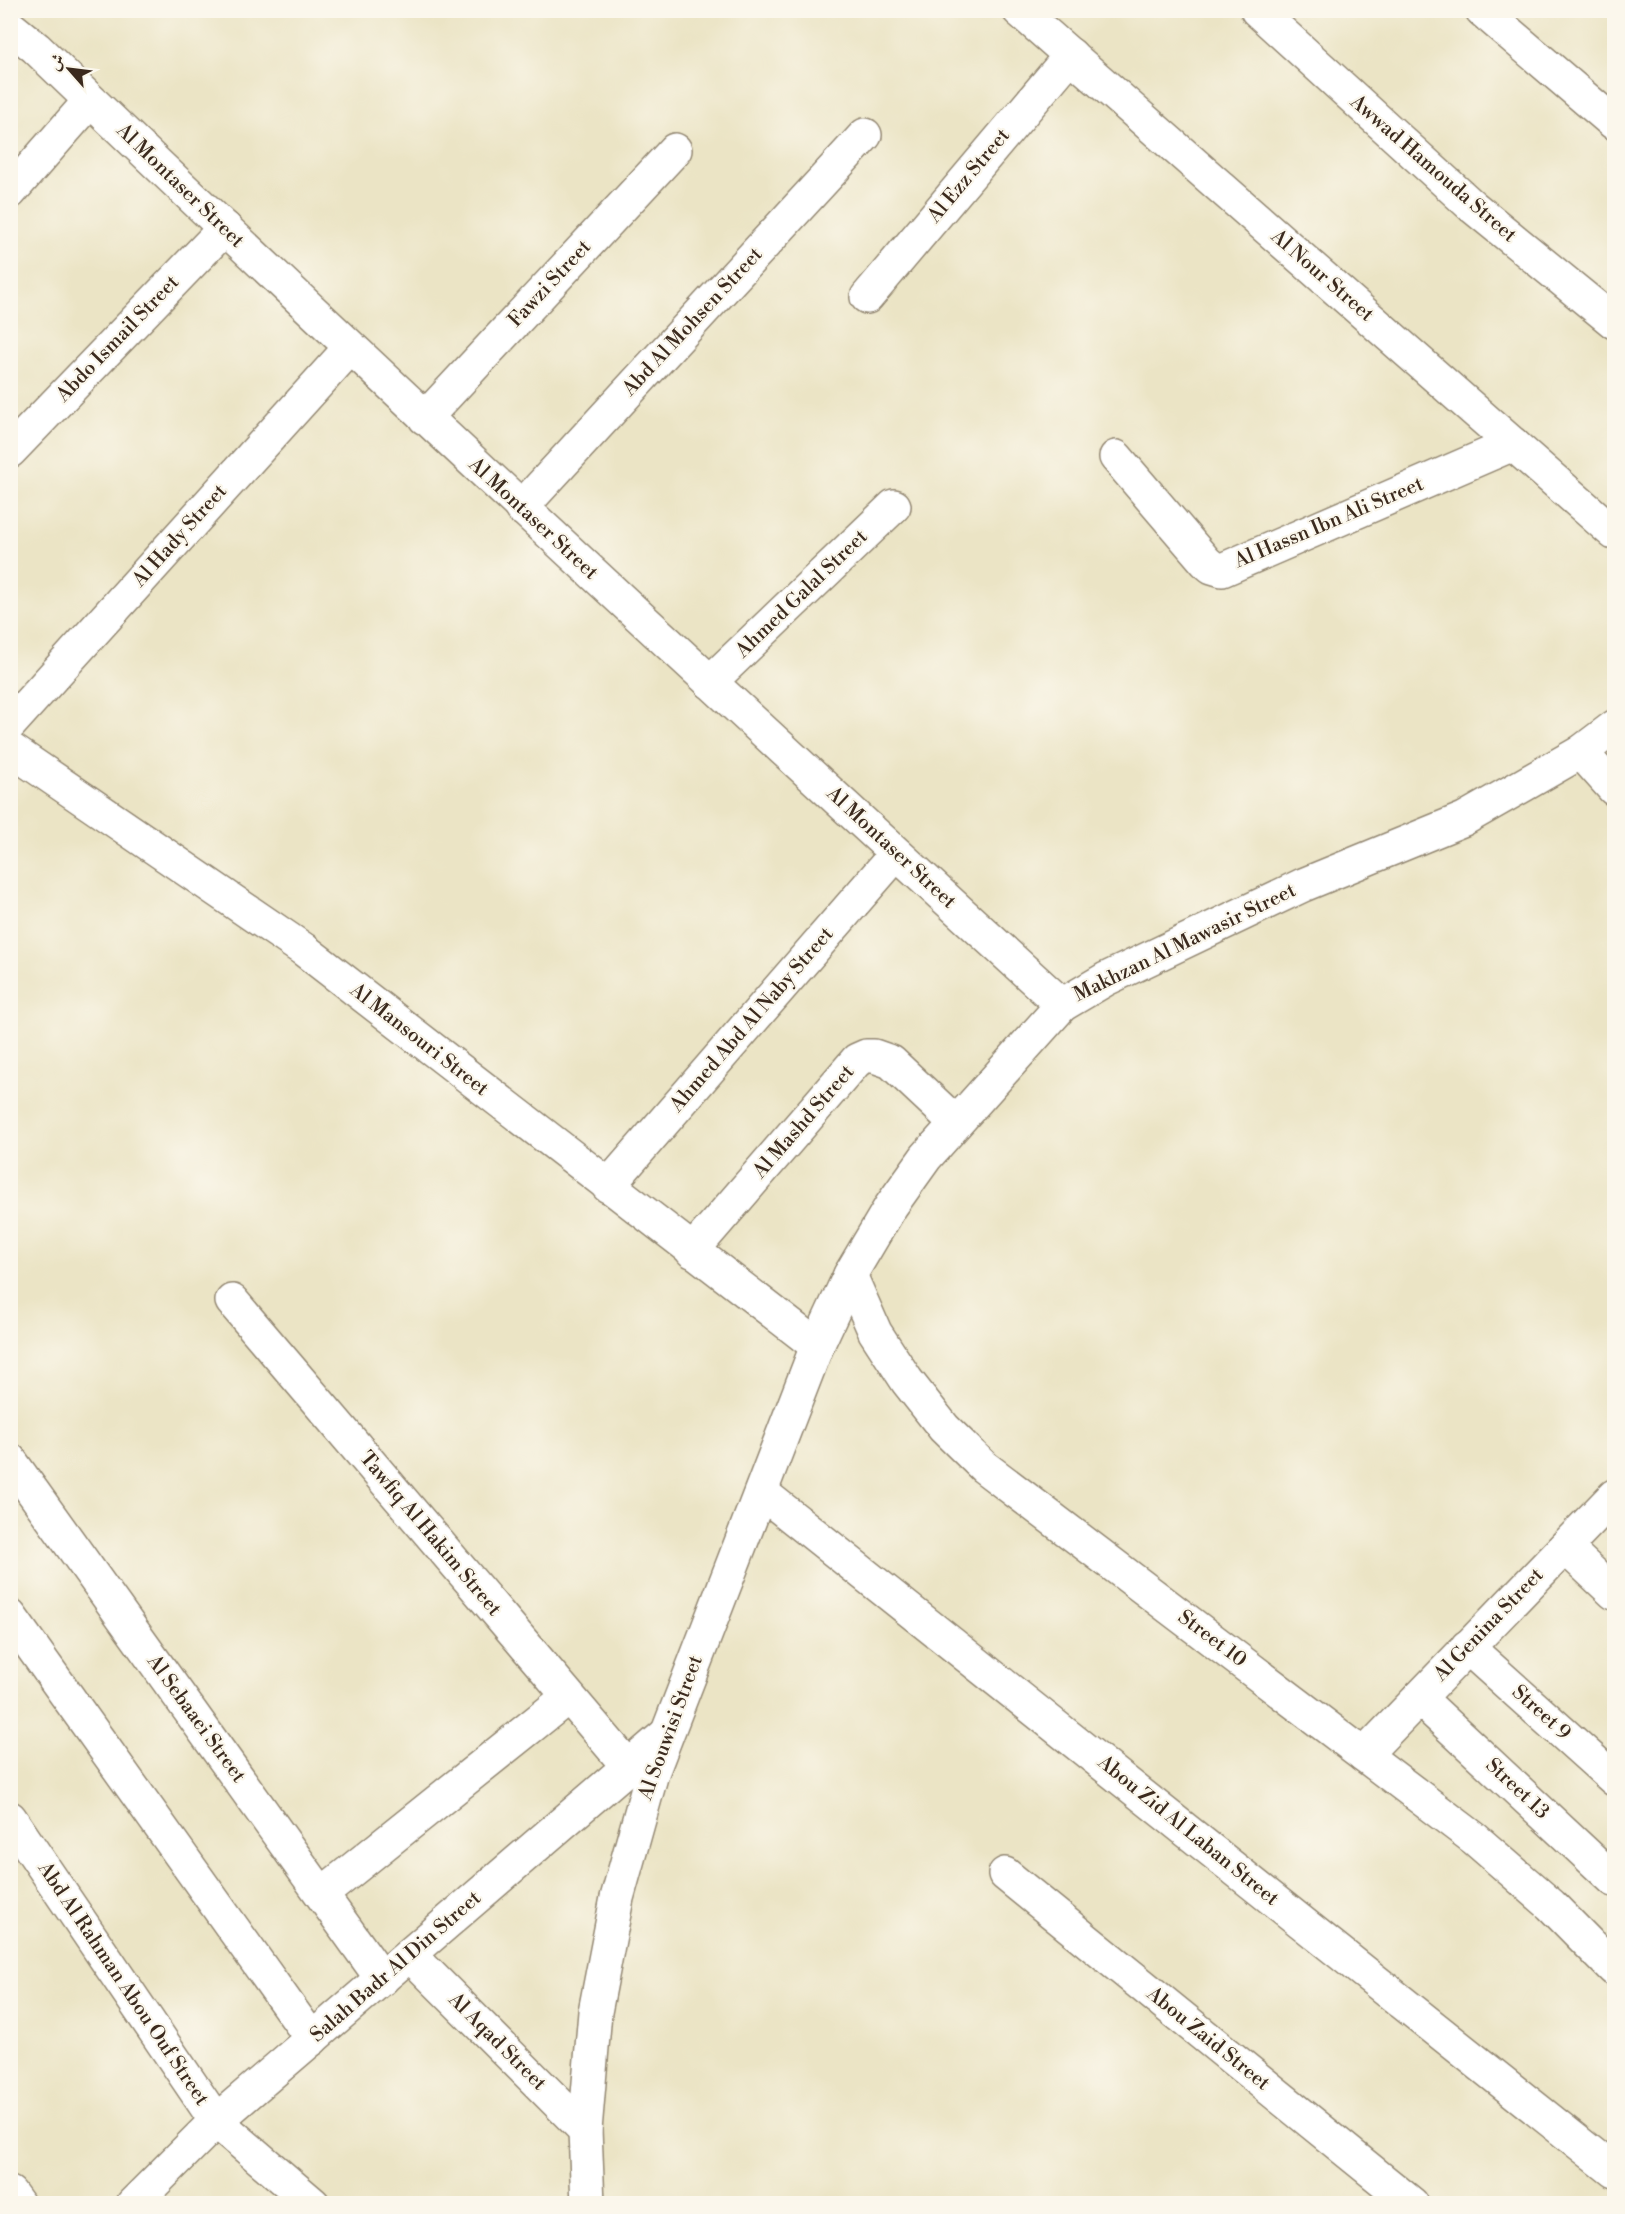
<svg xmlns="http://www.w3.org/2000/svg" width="1625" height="2214" font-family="'Libre Bodoni',Amiri,serif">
	<rect width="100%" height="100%" fill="#fbf7ec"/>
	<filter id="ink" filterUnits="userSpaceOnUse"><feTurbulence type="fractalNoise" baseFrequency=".0167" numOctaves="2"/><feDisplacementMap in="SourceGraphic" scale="12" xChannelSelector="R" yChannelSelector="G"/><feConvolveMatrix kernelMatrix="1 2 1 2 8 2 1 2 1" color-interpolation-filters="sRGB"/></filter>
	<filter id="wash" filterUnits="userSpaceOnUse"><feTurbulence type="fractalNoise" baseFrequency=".008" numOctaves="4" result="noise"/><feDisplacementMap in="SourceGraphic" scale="24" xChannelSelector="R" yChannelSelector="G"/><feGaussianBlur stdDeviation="1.35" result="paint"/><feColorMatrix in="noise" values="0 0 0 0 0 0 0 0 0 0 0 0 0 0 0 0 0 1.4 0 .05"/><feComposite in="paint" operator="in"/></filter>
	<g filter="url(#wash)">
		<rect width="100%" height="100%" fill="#ebe4c5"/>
	</g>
	<g filter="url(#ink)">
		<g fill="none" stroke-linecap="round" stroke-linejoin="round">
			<g stroke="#938772" stroke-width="36">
				<g id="minor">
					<path d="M1019 10 1614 533"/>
					<path d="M1257 10 1472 206 1614 322"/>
					<path d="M1482 10 1614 123"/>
					<path d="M10 27 36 48C373 372 716 689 1062 1005"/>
					<path d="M10 192 90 101"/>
					<path d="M867 297 1071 55"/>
					<path d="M425 418 675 150"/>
					<path d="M10 451 225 228"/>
					<path d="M1116 457 1206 562 1212 567 1222 570 1513 444"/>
					<path d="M521 508 865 135"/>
					<path d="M710 682 894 506"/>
					<path d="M10 724 350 348"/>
					<path d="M10 749 303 949 817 1346"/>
					<path d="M1581 752 1614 789"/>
					<path d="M608 1186 896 854"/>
					<path d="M692 1251 857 1060 866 1056H874L891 1062 956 1123"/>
					<path d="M850 1275 875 1332 907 1381 944 1428 984 1467 1475 1839 1551 1905 1614 1969"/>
					<path d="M232 1301 628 1766"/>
					<path d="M10 1460 382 1979"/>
					<path d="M761 1492 1614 2171"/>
					<path d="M1565 1547 1614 1593"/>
					<path d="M10 1616 312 2039"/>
					<path d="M1467 1647 1614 1779"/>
					<path d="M1419 1698 1614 1880"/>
					<path d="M1364 1755 1614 1496"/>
					<path d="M10 1818 216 2121 313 2204"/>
					<path d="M1005 1874 1412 2204"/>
					<path d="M322 1894 568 1697"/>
					<path d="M410 1955 585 2130"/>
					<path d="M10 2193 18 2204"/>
					<path d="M133 2204 216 2121 664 1736"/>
					<path d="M588 2204 585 2130 595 2012 617 1898 652 1773 817 1346 850 1275 891 1206 926 1157 1062 1005 1106 979 1303 885 1464 819 1581 752 1614 727"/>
				</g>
			</g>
			<use href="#minor" stroke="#fff" stroke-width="33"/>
		</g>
	</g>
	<g text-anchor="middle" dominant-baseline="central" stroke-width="4.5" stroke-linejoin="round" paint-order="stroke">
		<g font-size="20" fill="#3b2a1e" stroke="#fbf7ec">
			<text transform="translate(1433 169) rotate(41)">Awwad Hamouda Street</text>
			<text transform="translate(969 176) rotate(-50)">Al Ezz Street</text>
			<text transform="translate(180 186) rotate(44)">Al Montaser Street</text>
			<text transform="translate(1322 276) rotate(41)">Al Nour Street</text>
			<text transform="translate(550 284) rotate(-47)">Fawzi Street</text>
			<text transform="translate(693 322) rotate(-47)">Abd Al Mohsen Street</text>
			<text transform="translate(118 339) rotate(-46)">Abdo Ismail Street</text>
			<text transform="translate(533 519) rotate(43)">Al Montaser Street</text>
			<text transform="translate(1329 523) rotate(-23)">Al Hassn Ibn Ali Street</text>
			<text transform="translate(180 536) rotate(-48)">Al Hady Street</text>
			<text transform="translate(802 594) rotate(-44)">Ahmed Galal Street</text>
			<text transform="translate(891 848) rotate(43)">Al Montaser Street</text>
			<text transform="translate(1185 943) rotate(-26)">Makhzan Al Mawasir Street</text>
			<text transform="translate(752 1020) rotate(-49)">Ahmed Abd Al Naby Street</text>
			<text transform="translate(419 1040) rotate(38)">Al Mansouri Street</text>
			<text transform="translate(804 1122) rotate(-49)">Al Mashd Street</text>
			<text transform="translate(430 1534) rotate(50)">Tawfiq Al Hakim Street</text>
			<text transform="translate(1489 1625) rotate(-46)">Al Genina Street</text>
			<text transform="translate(1212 1639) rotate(37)">Street 10</text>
			<text transform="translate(1541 1713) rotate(42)">Street 9</text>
			<text transform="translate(196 1719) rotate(54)">Al Sebaaei Street</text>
			<text transform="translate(671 1728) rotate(-70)">Al Souwisi Street</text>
			<text transform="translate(1517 1789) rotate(43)">Street 13</text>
			<text transform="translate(1188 1831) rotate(39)">Abou Zid Al Laban Street</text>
			<text transform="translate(396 1967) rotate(-41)">Salah Badr Al Din Street</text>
			<text transform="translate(123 1984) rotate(56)">Abd Al Rahman Abou Ouf Street</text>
			<text transform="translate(1208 2039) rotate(39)">Abou Zaid Street</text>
			<text transform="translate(497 2042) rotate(45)">Al Aqad Street</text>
		</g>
	</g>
	<rect width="1625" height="2214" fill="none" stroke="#fbf7ec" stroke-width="36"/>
	<g transform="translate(69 69) rotate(298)" stroke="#fbf7ec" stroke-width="4.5" paint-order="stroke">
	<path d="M0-4.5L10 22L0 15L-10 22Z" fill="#3b2a1e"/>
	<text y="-9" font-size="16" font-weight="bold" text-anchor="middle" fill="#3b2a1e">ش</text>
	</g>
</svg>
